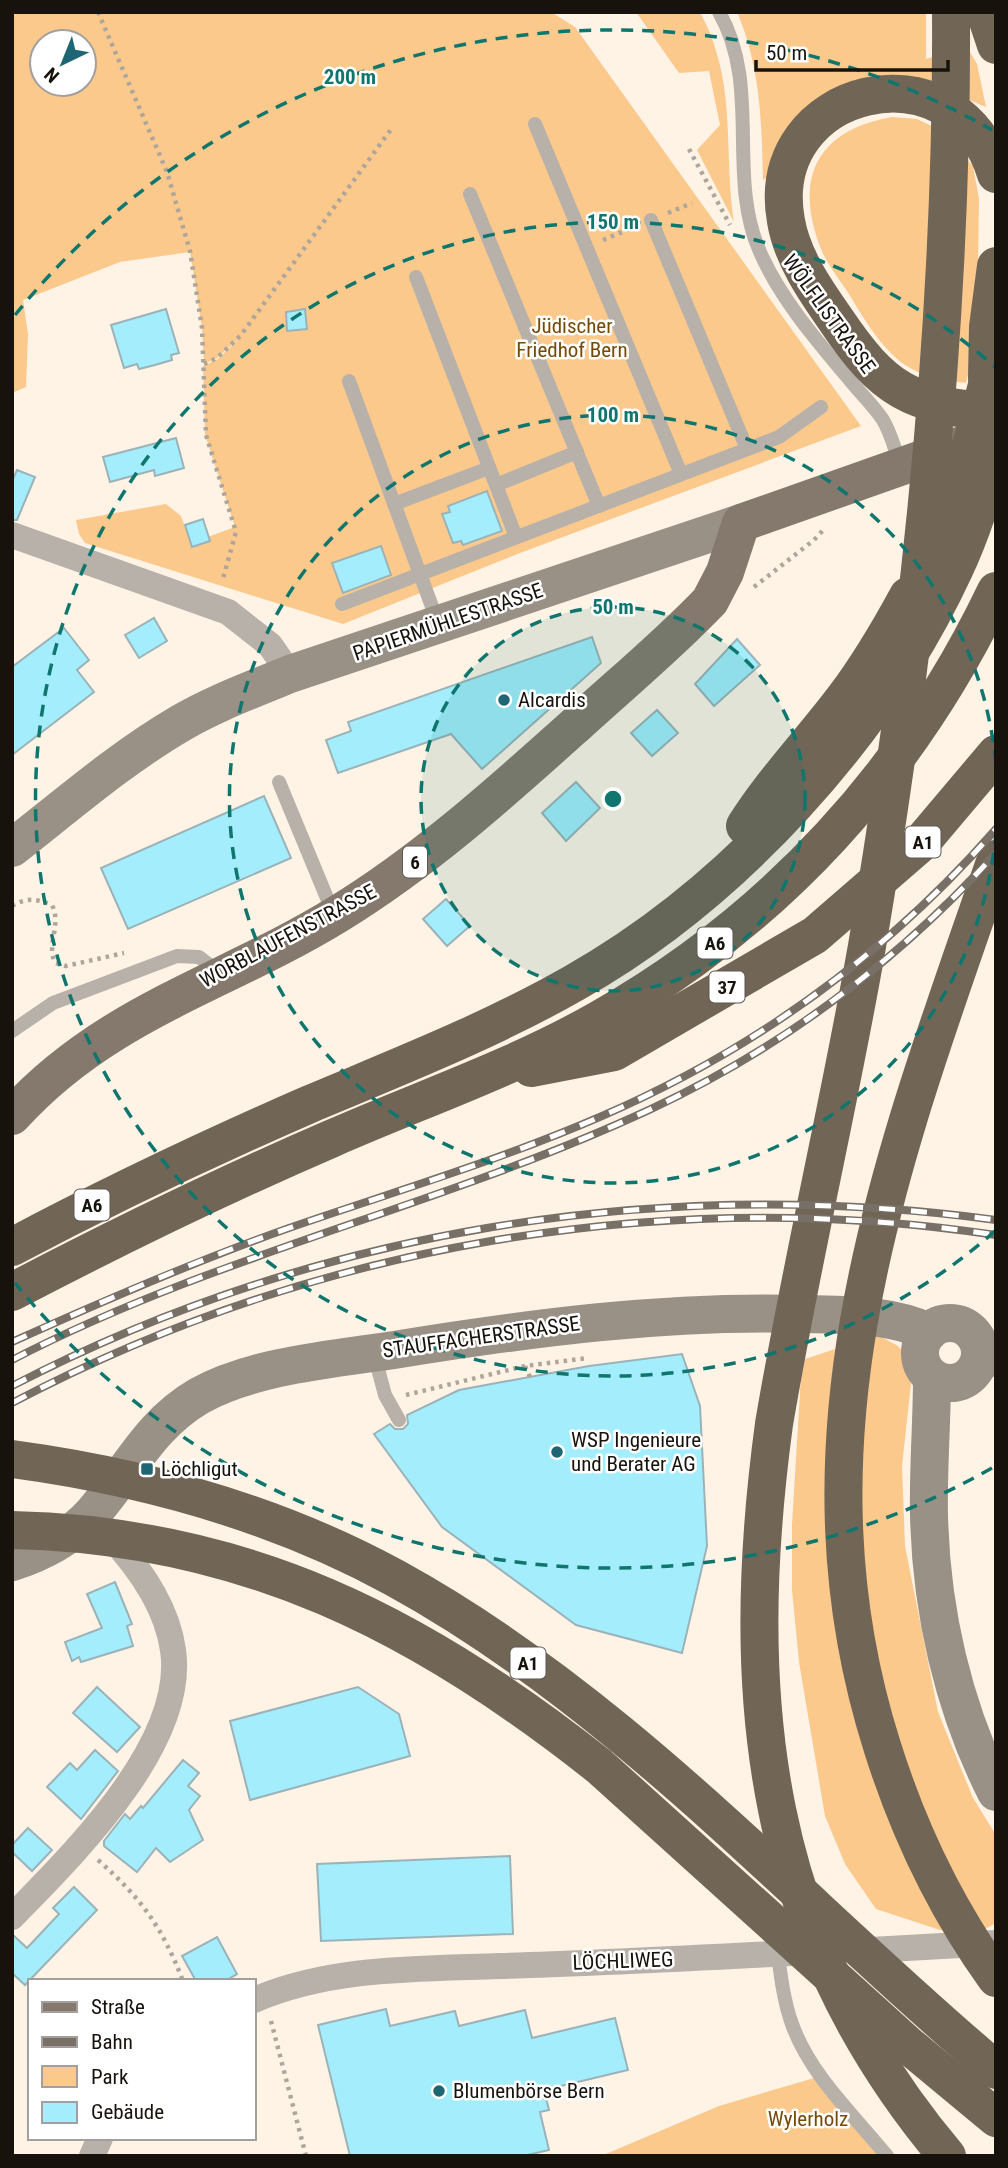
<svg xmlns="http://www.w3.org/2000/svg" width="1008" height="2168" font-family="'Roboto Condensed',sans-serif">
	<rect width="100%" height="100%" fill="#fff3e6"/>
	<g fill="#fbc98c" fill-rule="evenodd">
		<path d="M12 12H551L575 27 861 426 520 553 343 624 85 543 79 534 76 520 166 504 181 516 191 543 235 527 205 435 203 366 218 359 243 335 217 358 204 364 202 328 190 252 120 262 23 300 28 334 26 387 12 393ZM42 42H84V84H42Z"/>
		<path d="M636 12H700C738 83 723 148 734 222L697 150 720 125 709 71 679 73Z"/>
		<path d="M737 12H926V59L967 47 977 64 986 107 945 90 907 83 763 180C762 123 760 65 737 12Z"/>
		<path d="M892 117 917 119 938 129 973 166 979 199 977 336 966 383C946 381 921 376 905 365 881 348 864 319 849 294 840 280 827 264 821 249 793 178 817 130 892 117Z"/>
		<path d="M878 1335 898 1346 913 1365 902 1466 905 1546 938 1712 973 1798 996 1835V1923L987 1928 940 1930 876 1909 845 1864 825 1816 799 1662 792 1590V1524L802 1360Z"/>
		<path d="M821 2076 887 2156H601L719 2106Z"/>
	</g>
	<g fill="#a3edfd" stroke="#9bb3b8" stroke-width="2">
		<path d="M166 309 179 353 171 355 172 360 155 365 139 369 137 364 124 368 111 325Z"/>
		<path d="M305 309 307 329 287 331 286 312Z"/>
		<path d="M176 438 184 468 155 476 154 470 110 482 103 457Z"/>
		<path d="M17 470 35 477 17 520H12V481Z"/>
		<path d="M487 491 502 531 463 545 461 541 453 543 442 514 450 512 448 506Z"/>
		<path d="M203 519 210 541 192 547 185 525Z"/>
		<path d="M381 546 391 575 343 593 332 563Z"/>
		<path d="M154 618 167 641 139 658 125 635Z"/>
		<path d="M64 628 89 660 77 670 94 692 12 755V667Z"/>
		<path d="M592 637 601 663 482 769 451 734 338 773 326 740 351 731 348 722Z"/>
		<path d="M737 639 760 665 714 706 695 684Z"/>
		<path d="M657 710 678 733 652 756 631 733Z"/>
		<path d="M576 782 600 808 566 841 542 813Z"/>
		<path d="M264 796 291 858 128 929 101 868Z"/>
		<path d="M446 899 470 926 447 946 423 919Z"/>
		<path d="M682 1354 700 1406 707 1546 682 1653 576 1625 442 1527 374 1434 390 1424 395 1429H403L408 1424 407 1415 459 1390 589 1366Z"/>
		<path d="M115 1582 132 1624 127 1626 133 1646 81 1662 79 1657 72 1661 65 1642 102 1628 87 1594Z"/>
		<path d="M97 1687 140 1727 117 1752 73 1713Z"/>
		<path d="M358 1687 399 1714 410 1756 250 1800 230 1721Z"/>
		<path d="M95 1750 118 1771 81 1819 47 1787 70 1763 77 1770Z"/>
		<path d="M183 1760 199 1773 188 1786 200 1796 189 1810 203 1840 170 1862 156 1848 137 1872 104 1846V1841L125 1814 130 1819 141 1806 143 1808Z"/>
		<path d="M28 1828 52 1850 32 1871 12 1852V1845Z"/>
		<path d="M510 1856 513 1934 321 1941 317 1864Z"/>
		<path d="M74 1887 97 1910 25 1985 12 1973V1934L27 1948 59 1914 53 1908Z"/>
		<path d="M217 1937 237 1974 225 1981H196L182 1956Z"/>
		<path d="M386 2009 390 2026 455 2011 459 2026 525 2010 532 2038 615 2018 628 2070 544 2090 549 2110 540 2112 549 2150 523 2156H350L318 2025Z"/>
	</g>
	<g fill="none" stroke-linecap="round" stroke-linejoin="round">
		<g stroke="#afa69b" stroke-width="4.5" stroke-dasharray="3.5 5" stroke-linecap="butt">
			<path d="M98 12 167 172 190 251 202 328 206 435 236 532 222 582"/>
			<path d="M689 149 730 225"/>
			<path d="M668 213 692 203"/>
			<path d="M603 240 634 227"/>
			<path d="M204 364 217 358 241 335 392 128"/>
			<path d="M754 587 814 540 825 528"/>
			<path d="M12 906C27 897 37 899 52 905 62 926 46 943 55 963L66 966 124 953"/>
			<path d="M530 1377 525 1366 588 1358"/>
			<path d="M406 1395 525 1366"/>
			<path d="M98 1860C142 1899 162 1927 183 1981"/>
			<path d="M271 2021 306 2156"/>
		</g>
		<g stroke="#b8b1aa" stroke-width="14">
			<path d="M719 12C762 87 726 176 760 252 780 298 817 341 849 379 860 393 874 406 883 420 891 433 895 451 901 465"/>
			<path d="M535 124 681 474"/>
			<path d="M470 194 599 506"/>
			<path d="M651 220 747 449"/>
			<path d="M416 277 516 537"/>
			<path d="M349 381 438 623"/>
			<path d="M496 485 577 452"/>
			<path d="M394 504 489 468"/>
			<path d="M342 604 779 437 821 407"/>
			<path d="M279 782 334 915"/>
			<path d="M12 1031 53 1003 177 956 199 957 220 973"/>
			<path d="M374 1354 385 1395 399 1420"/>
			<path d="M978 1364 996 1370"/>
			<path d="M778 1955C781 1978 784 2002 792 2024 810 2075 854 2115 887 2156"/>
		</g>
		<g stroke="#b8b1aa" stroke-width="26">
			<path d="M12 535 228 612 270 645 290 674"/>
			<path d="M12 1917C72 1855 187 1744 173 1650 167 1606 138 1566 109 1535"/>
			<path d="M853 1951 996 1943"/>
			<path d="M254 2000C331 1967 417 1969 500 1966 605 1963 710 1957 814 1952"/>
			<path d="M92 2156 100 2138"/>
		</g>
		<g stroke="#999086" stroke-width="38">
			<path d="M12 848C67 805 121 758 181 723 215 703 254 689 290 674L741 523"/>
			<circle cx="950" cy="1353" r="30"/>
			<path d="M932 1377C932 1423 928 1469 929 1515 931 1610 953 1707 996 1792"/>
			<path d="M12 1562C41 1553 73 1536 93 1513 129 1472 149 1425 199 1396 252 1366 333 1359 394 1350 530 1328 666 1310 805 1314 847 1315 891 1314 929 1332"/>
		</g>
		<path stroke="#84796c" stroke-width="38" d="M12 1116C106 1012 224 984 338 914 426 860 501 792 578 723 622 683 669 644 710 601L725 572 741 523 962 445"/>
		<g stroke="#716556" stroke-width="38">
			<path d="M985 12 996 45"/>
			<path d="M996 174C956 40 761 86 786 221 792 257 815 290 836 320 883 390 911 406 996 412"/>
			<path d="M987 378 988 327 996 266"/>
			<path d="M933 545 973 439 996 350"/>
			<path d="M745 826C774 780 812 741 845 697 869 665 889 631 908 596"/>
			<path d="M996 859C894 1153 783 1433 882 1746 908 1829 945 1907 996 1978"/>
			<path d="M531 1068 614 1052 815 935 920 844 996 754"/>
			<path d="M12 1247C110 1195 209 1148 310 1104 400 1066 490 1031 574 983 732 894 878 734 954 570 972 532 984 492 996 452"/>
			<path d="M12 1292C117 1237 224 1185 333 1138 422 1099 516 1067 600 1019 776 919 909 773 996 591"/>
			<path d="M12 1459C146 1477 276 1513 395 1578 623 1703 799 1904 996 2070"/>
			<path d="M12 1530C245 1535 420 1624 599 1766L908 2045 996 2118"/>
			<path d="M947 2156C762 1937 737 1698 774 1424 801 1264 839 1106 867 946 919 639 953 324 951 12"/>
		</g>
		<g stroke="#787067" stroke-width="8">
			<g id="rail">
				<path d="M12 1342C103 1301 195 1261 289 1228 393 1192 501 1160 602 1116 754 1050 887 954 996 829"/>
				<path d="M12 1360C216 1254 443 1206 651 1109 782 1048 899 960 996 853"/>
				<path d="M12 1386C315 1229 659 1175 996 1220"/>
				<path d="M12 1403C311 1245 662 1185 996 1235"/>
			</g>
		</g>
		<use href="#rail" stroke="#fff" stroke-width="5" stroke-dasharray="16" stroke-linecap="butt"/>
	</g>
	<circle cx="613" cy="799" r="192" fill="#0f766e" fill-opacity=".12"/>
	<g fill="none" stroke="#0f766e" stroke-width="3.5" stroke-dasharray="12 9">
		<circle cx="613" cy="799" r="192"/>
		<path d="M996 832A384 384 0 1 1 996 766"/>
		<path d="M995 1231A577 577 0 1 1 995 367"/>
		<path d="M992 1468A769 769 0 0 1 15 1283M15 315A769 769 0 0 1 992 130"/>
	</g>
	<g fill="#1e6674" stroke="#fff" stroke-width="2.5">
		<circle cx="504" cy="700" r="7"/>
		<circle cx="557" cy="1452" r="7"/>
		<rect x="140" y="1462" width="14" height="14" rx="3.5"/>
		<circle cx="439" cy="2091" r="7"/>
	</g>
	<g text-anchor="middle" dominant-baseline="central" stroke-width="5" stroke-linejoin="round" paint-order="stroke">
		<g fill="#fff" stroke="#5d5955" stroke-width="2">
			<rect x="905.5" y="826.5" width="35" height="31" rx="5"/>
			<rect x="403" y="846.5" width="24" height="31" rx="5"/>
			<rect x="697.5" y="927.5" width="35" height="31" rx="5"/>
			<rect x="709.5" y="971.5" width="35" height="31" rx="5"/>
			<rect x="74.5" y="1189.5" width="35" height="31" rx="5"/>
			<rect x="510.5" y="1647.5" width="35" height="31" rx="5"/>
		</g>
		<g font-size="19" font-weight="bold" fill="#17120c">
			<text x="923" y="842">A1</text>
			<text x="415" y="862">6</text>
			<text x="715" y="943">A6</text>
			<text x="727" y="987">37</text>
			<text x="92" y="1205">A6</text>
			<text x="528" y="1663">A1</text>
		</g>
		<g font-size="21" fill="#17120c" stroke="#fff">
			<text transform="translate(829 314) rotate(54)">WÖLFLISTRASSE</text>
			<text transform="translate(448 622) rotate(-19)">PAPIERMÜHLESTRASSE</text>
			<text transform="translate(288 936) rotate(-28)">WORBLAUFENSTRASSE</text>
			<text transform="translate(481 1337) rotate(-8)">STAUFFACHERSTRASSE</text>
			<text transform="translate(623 1961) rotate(-2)">LÖCHLIWEG</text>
		</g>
		<g font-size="21" fill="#744a05" stroke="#fff">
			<text x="572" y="326">Jüdischer<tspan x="572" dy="24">Friedhof Bern</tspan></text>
			<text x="808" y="2119">Wylerholz</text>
		</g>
		<g font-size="21" fill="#17120c" stroke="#fff" text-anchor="start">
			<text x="518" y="700">Alcardis</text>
			<text x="571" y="1440">WSP Ingenieure<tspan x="571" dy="24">und Berater AG</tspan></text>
			<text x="161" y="1469">Löchligut</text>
			<text x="453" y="2091">Blumenbörse Bern</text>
		</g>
	</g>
	<circle cx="613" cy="799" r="10" fill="#0f766e" stroke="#fff" stroke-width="3.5"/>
	<g font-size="21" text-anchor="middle" font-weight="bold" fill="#0f766e" stroke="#fff" stroke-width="5" stroke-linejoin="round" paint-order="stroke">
		<text x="350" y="84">200 m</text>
		<text x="613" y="229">150 m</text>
		<text x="613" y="422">100 m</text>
		<text x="613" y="614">50 m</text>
	</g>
	<rect width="1008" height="2168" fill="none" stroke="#17120c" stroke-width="28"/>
	<rect x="28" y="1979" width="228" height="161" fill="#ffffff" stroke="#a2a09e" stroke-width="2"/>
	<rect x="42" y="2002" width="35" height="10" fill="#84796c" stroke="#a2a09e" stroke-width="2"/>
	<text x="91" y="2014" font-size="21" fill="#17120c">Straße</text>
	<rect x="42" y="2037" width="35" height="10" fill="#787067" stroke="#a2a09e" stroke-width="2"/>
	<text x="91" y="2049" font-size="21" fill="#17120c">Bahn</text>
	<rect x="42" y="2066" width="35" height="21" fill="#fbc98c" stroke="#a2a09e" stroke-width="2"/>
	<text x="91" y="2084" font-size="21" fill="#17120c">Park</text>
	<rect x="42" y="2102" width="35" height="21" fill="#a3edfd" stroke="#a2a09e" stroke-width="2"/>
	<text x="91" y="2119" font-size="21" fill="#17120c">Gebäude</text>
	<g transform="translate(63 63) rotate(223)"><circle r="33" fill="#ffffff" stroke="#a2a09e" stroke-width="2"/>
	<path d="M0-5L12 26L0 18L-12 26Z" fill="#1e6674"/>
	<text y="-10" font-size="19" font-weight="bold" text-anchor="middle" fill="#17120c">N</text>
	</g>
	<path d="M756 60v10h192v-10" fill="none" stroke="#17120c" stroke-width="3.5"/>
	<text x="766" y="60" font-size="21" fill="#17120c" stroke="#ffffff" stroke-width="5" paint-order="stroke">50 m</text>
</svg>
